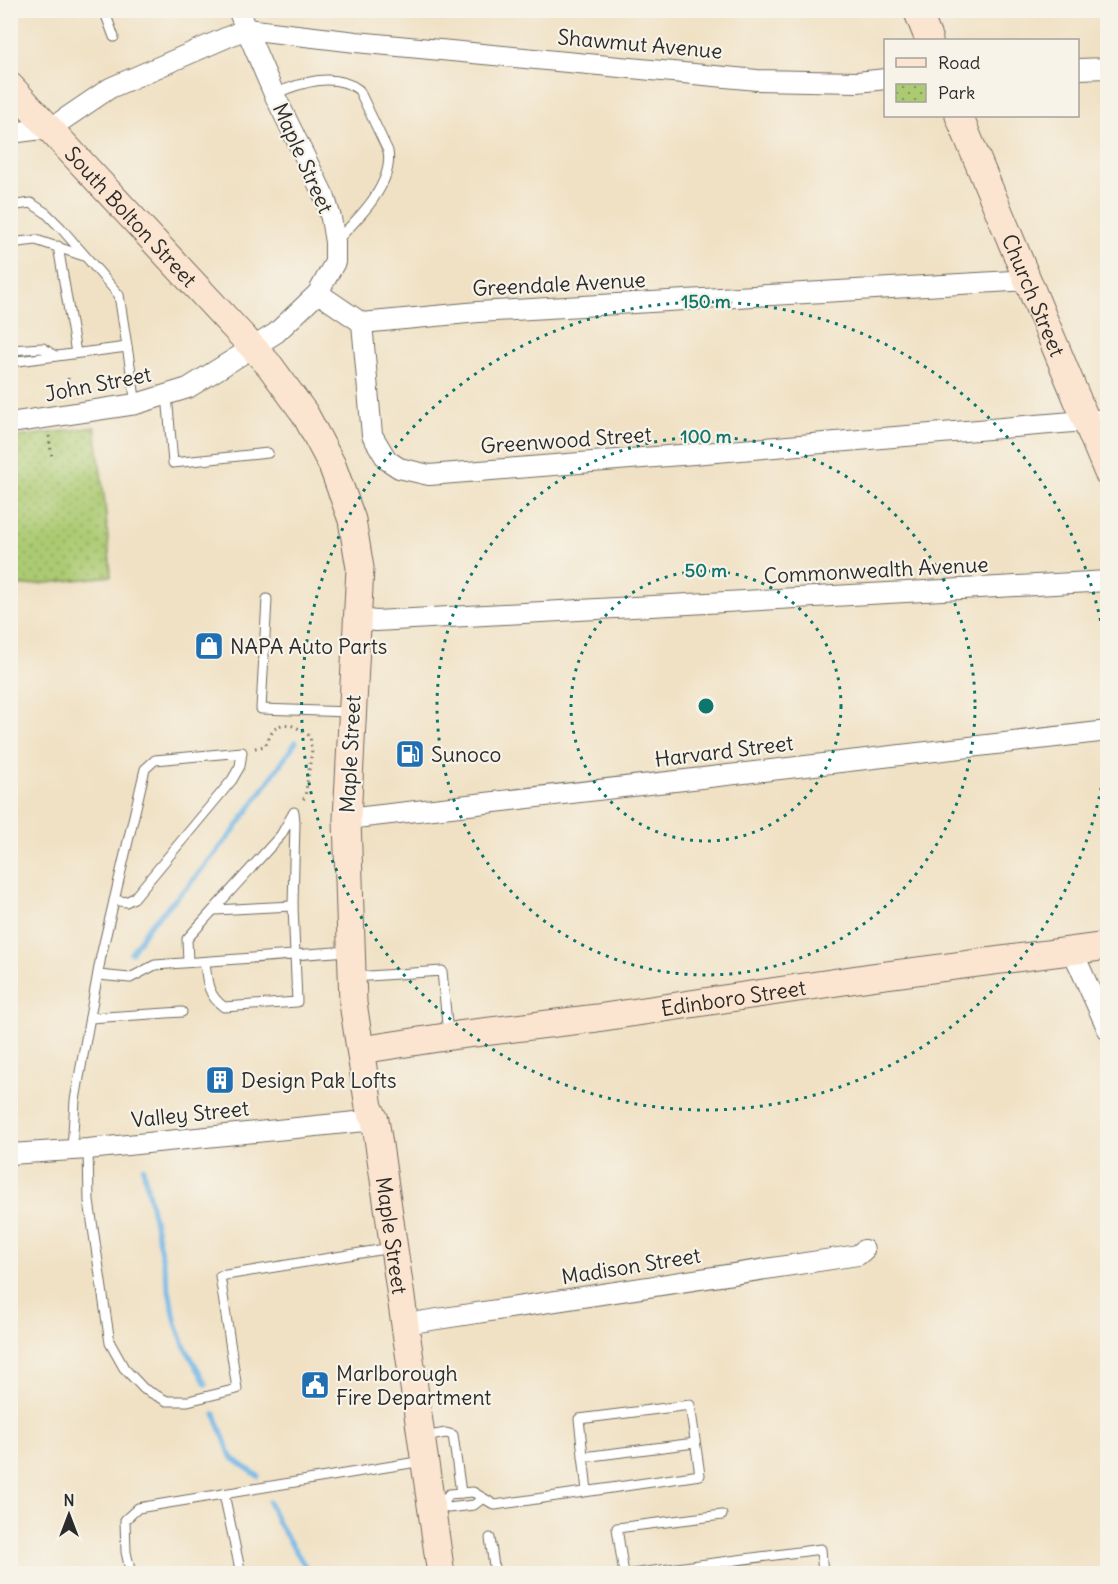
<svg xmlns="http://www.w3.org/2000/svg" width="1118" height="1584" font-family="Delius,sans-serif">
	<defs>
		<pattern id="park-dots" width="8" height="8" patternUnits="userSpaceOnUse" patternTransform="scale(1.5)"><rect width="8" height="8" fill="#abca71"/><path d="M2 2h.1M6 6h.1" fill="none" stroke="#8ba45d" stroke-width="1.8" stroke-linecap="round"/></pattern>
	</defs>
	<rect width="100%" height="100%" fill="#f7f3e8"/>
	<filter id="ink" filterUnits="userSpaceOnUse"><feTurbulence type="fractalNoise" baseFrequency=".0167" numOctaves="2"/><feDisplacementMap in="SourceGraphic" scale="12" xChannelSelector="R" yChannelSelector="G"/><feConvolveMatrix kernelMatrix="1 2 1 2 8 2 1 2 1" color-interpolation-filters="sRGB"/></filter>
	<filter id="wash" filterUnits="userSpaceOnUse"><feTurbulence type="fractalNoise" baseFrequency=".008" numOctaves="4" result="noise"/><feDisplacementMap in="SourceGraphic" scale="24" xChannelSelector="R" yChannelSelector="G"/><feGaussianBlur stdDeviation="1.35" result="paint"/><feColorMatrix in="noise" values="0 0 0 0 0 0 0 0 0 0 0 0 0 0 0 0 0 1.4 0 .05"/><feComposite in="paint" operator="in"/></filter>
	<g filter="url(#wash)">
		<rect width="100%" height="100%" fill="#f0e1c4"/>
		<path fill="url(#park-dots)" stroke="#6b7a4e" stroke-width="1.5" d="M95 427 105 504 111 576 11 587V438Z"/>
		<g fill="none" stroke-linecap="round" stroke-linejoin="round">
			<g stroke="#6fb6e6" stroke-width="5">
				<path d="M131 953 149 926 187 887 233 832 296 742"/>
				<path d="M143 1168 176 1323 184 1345 206 1384"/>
				<path d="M215 1414 231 1457 258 1476"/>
				<path d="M269 1502 278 1523 310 1574"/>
			</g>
		</g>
	</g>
	<g filter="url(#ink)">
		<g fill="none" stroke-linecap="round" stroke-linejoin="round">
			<g stroke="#706b61" stroke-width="11">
				<g id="lane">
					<path d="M104 10 114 37"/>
					<path d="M274 94C300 83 334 71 359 90L388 151C394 184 358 219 337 240"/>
					<path d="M10 206 31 203 46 213 61 228 119 295 136 404"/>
					<path d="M10 243 36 240 84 256"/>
					<path d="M58 246 76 353"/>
					<path d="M10 350 43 348 55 356"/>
					<path d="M10 362 127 347"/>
					<path d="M167 395 173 463 268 453"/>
					<path d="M267 599 261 709 350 712"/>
					<path d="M215 910 293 906"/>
					<path d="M188 962 187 939 281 835 294 812 295 822 293 906 297 1002 224 1007C207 995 207 981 205 962"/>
					<path d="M98 975 130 978 155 965 349 951"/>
					<path d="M354 977 442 971 448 1034"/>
					<path d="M90 1018 182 1012"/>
					<path d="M88 1149 89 1201 110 1343 124 1368 144 1389 167 1401H188L237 1389 220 1276 391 1248"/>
					<path d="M72 1150 75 1100 101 956 145 769 155 760 242 752 240 766 232 780 134 898 126 902 114 900"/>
					<path d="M424 1437 446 1433 453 1435 461 1493"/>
					<path d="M583 1457 695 1443"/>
					<path d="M224 1494 241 1574"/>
					<path d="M439 1503H444L448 1508 474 1505 483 1498"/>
					<path d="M444 1503 449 1494 473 1492 495 1505 700 1475 690 1405 579 1419 587 1491"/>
					<path d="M490 1538 495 1574"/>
					<path d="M131 1574 126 1552 125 1520 138 1508 423 1461"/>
					<path d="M624 1574 617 1528 722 1515"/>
					<path d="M631 1574 821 1549 823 1574"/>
				</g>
			</g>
			<g stroke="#706b61" stroke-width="22">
				<g id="street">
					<path d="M1078 69 1108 68"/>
					<path d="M10 133 51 128 110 88 246 29 356 42 757 80 857 82 886 79"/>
					<path d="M318 293 362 323 478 312 1028 280"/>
					<path d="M362 323 372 435 387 460 399 468 429 475 693 454 1108 419"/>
					<path d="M10 423 136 404 188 388 276 333 318 293 335 262V242L331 218 325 198 274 94 238 10"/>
					<path d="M359 619 376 621 1108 581"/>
					<path d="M347 819 1108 731"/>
					<path d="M1072 950 1108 1030"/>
					<path d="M10 1154 88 1149 375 1120"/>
					<path d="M405 1324 858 1255 864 1250"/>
				</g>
			</g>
			<g stroke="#706b61" stroke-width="29">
				<g id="secondary">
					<path d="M917 10 929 40"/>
					<path id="s1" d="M10 86 270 366 305 414 332 465 352 520 360 568 347 819 353 1003 369 1107 375 1120 378 1138 441 1574"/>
					<path id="s2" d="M959 116 1108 473"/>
					<path id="s3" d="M361 1050 458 1035 597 1018 871 977 1108 946"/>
				</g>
			</g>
			<g stroke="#706b61" stroke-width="3" stroke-dasharray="1.5 4.5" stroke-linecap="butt">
				<path d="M68 378 70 395"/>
				<path d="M49 436 52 458"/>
				<path d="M255 748 265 746C268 741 271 732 275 729 286 718 301 730 310 736L312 750 305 797 301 802"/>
			</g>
			<use href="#lane" stroke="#fff" stroke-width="9"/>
			<use href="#street" stroke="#fff" stroke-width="20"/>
			<use href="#secondary" stroke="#fce5d0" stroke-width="27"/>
		</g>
	</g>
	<g fill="none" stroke="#0f766e" stroke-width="3" stroke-dasharray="3 6">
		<circle cx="706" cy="706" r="135"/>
		<circle cx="706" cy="706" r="269"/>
		<path d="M1107 752A404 404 0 1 1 1107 660"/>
	</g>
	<defs>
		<g id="shop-square" transform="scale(1.5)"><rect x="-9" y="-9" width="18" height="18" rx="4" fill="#1f6fb2" stroke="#f7f3e8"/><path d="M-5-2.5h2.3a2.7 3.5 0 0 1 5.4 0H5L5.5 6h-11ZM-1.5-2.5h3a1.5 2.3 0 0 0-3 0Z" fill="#fff"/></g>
		<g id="fuel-square" transform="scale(1.5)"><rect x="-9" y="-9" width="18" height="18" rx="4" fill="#1f6fb2" stroke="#f7f3e8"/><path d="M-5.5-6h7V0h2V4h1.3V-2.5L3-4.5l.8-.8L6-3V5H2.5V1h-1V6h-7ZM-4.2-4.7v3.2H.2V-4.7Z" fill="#fff"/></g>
		<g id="building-square" transform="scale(1.5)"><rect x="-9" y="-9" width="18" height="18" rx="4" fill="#1f6fb2" stroke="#f7f3e8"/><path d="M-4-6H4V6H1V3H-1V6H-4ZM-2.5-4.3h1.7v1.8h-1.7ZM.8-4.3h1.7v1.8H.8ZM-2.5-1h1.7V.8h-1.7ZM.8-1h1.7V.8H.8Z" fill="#fff"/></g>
		<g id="civic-square" transform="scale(1.5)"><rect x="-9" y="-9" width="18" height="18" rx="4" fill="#1f6fb2" stroke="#f7f3e8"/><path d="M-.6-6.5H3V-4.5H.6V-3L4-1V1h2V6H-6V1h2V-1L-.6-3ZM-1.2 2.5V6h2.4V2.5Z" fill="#fff"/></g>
	</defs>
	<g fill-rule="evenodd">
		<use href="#shop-square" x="209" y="646"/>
		<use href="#fuel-square" x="410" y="754"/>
		<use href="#building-square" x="220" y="1080"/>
		<use href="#civic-square" x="315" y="1385"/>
	</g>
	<g text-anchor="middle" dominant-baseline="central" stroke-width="4.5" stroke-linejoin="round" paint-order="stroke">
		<g font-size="21" fill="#2b2b2b" stroke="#f7f3e8">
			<text transform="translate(640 44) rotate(5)">Shawmut Avenue</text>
			<text transform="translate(303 158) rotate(66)">Maple Street</text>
			<text stroke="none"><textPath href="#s1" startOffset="178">South Bolton Street</textPath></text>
			<text transform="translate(559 284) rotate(-3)">Greendale Avenue</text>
			<text stroke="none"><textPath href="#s2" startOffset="194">Church Street</textPath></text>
			<text transform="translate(98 384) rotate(-11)">John Street</text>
			<text transform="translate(566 440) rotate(-4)">Greenwood Street</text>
			<text transform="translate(876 570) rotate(-3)">Commonwealth Avenue</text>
			<text transform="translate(724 751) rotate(-7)">Harvard Street</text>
			<text transform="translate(350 754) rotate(-87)">Maple Street</text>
			<text stroke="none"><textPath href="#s3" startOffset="376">Edinboro Street</textPath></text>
			<text transform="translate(190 1114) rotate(-6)">Valley Street</text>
			<text stroke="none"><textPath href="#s1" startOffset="1278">Maple Street</textPath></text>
			<text transform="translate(631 1266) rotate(-9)">Madison Street</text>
		</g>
		<g font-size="21" fill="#2b2b2b" stroke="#f7f3e8" text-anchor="start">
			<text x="230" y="646">NAPA Auto Parts</text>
			<text x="431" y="754">Sunoco</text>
			<text x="241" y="1080">Design Pak Lofts</text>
			<text x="336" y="1373">Marlborough<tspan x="336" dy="24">Fire Department</tspan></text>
		</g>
	</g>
	<circle cx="706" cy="706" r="9" fill="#0f766e" stroke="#f7f3e8" stroke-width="3"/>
	<g font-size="18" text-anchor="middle" font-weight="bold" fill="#0f766e" stroke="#f7f3e8" stroke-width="4.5" stroke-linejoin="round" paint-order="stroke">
		<text x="706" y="308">150 m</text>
		<text x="706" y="443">100 m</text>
		<text x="706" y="577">50 m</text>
	</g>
	<rect width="1118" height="1584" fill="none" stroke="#f7f3e8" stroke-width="36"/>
	<rect x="884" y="39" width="195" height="78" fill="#f7f3e8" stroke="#a5a39c" stroke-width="1.5"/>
	<rect x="896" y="58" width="30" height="9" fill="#fce5d0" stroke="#a5a39c" stroke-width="1.5"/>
	<text x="938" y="69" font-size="18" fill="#2b2b2b">Road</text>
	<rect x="896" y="84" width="30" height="18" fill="url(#park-dots)" stroke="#a5a39c" stroke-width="1.5"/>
	<text x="938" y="99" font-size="18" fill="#2b2b2b">Park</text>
	<g transform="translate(69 1515)" stroke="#f7f3e8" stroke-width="4.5" paint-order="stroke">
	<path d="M0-4.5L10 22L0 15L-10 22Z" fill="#2b2b2b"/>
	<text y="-9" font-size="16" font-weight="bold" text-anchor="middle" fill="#2b2b2b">N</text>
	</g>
</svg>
